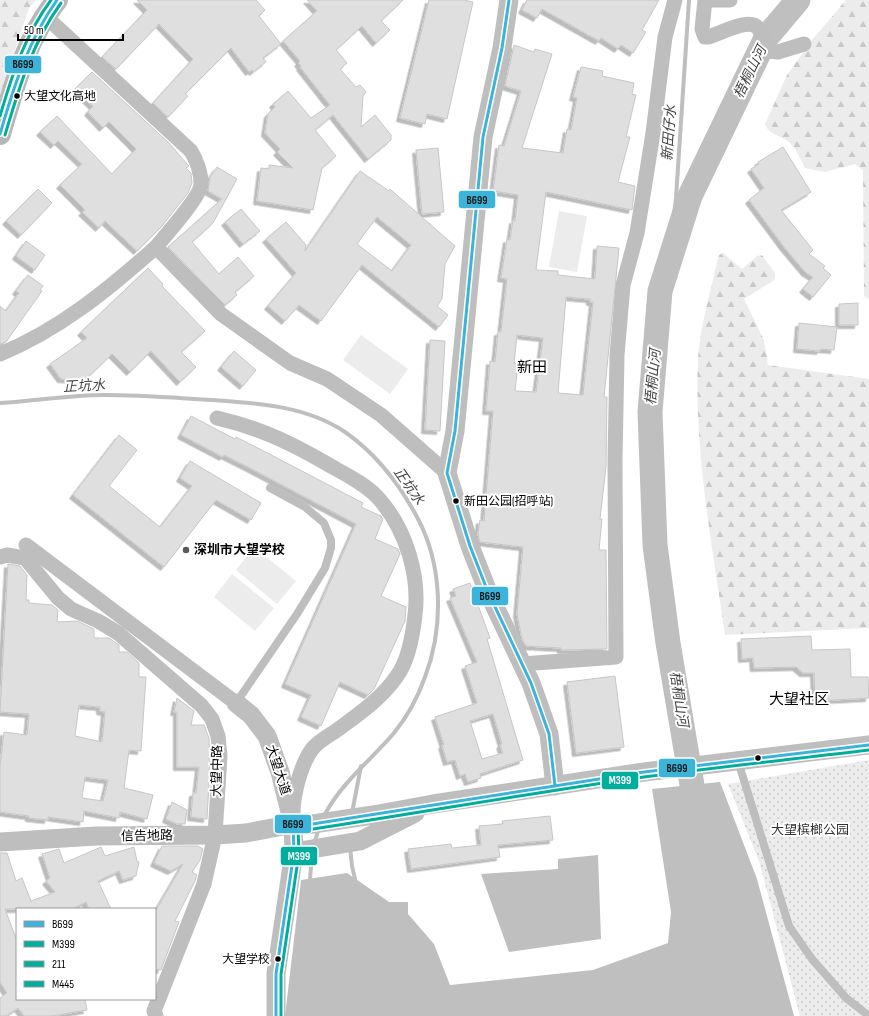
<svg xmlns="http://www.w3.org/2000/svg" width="869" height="1016" font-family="'Sofia Sans Condensed','Noto Sans SC',sans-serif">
	<defs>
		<pattern id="grass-dots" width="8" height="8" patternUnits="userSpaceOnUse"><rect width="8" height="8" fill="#ececec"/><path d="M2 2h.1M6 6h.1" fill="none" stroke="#c9c9c9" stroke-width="1.8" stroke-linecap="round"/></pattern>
		<pattern id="forest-firs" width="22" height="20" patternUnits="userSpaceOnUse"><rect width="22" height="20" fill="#ececec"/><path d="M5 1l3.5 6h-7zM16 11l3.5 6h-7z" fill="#c9c9c9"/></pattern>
		<filter id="shadow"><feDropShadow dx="-3.5" dy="3.5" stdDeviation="0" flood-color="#0004"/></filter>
	</defs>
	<rect width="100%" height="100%" fill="#fff"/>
	<path fill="url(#grass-dots)" d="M869 760V1016H800L759 861 728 784Z"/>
	<g fill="url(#forest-firs)">
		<path d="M0 0H36L29 8 0 95Z"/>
		<path d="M846 0H869V299L864 296 863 170 855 164 825 172 805 168C801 160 796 148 790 143 782 135 769 136 765 124L787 75 812 40Z"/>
		<path d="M723 253 742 269 757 256 762 255 775 273V278L773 281 744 299 764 340 768 365 869 379V628L725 635C712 544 694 451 698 359 700 329 709 297 716 267L719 255Z"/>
	</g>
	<g fill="#ececec">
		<path d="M559 211 587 216 577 272 549 267Z"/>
		<path d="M361 335 408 369 390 394 343 360Z"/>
		<path d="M254 547 296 581 277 604 236 570Z"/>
		<path d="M232 574 274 608 255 631 214 597Z"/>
	</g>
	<g fill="#bfbfbf">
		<path d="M720 782 757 879 794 1016H285L301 880 347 873 389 902H408V914L434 944 450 985 593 970 668 943 671 912 652 789Z"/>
		<path d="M598 855 601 939 509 952 481 874 558 869V859Z"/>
	</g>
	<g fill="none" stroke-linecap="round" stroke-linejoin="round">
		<g stroke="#bfbfbf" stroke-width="4">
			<path d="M668 266 676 198 689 0"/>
			<path d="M0 403C35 401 70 395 104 395 141 395 177 398 213 400 257 403 307 406 345 432 375 453 400 485 417 517 443 565 444 627 425 677 418 697 407 717 394 733 370 761 341 783 324 816"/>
			<path d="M352 813 361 766"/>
			<path d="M314 844 319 828"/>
			<path d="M350 847 352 866 355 879"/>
			<path d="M310 879 312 855"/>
		</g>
		<path stroke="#bfbfbf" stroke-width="25" d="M692 785 668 643 655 545 650 412 660 291 690 196 766 38 798 0"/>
	</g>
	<g fill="#dfdfdf" stroke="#c7c7c7" fill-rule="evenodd" filter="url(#shadow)">
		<path d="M137 0H256L265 10 259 16 281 44 263 58 266 62 253 72 252 70 249 72 231 48 185 94 188 96 168 117 153 103 193 59 159 24 116 69 102 57 147 10Z"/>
		<path d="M307 0H403L381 21 390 30 376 43 362 26 336 50 347 63 340 69 356 87 360 85 366 92 363 96 361 127 375 115 391 135V140L368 159 333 115 315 130 336 156 322 168 313 210 257 201 261 168 269 169V165L293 168 277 152 280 149 265 133 268 114 275 107 273 104 288 91 311 118 330 105 300 67 301 66 298 63 300 61 283 41 317 11Z"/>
		<path d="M429 0H464L473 2 447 119 427 114 425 124 400 118Z"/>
		<path d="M527 0H659L642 30 646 32 633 53 621 45 618 49 601 38 599 41 542 9 537 18 522 10Z"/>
		<path d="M514 45 534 52 535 49 552 54 522 148 563 153 567 129 571 130 577 98 573 97 581 67 603 71 602 76 634 83 632 94 636 95 626 137H630L618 182 635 186 632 210 546 192 536 270 558 271V275L595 279 597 246 619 248 604 397H607L606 467 600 519H602L599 550H606L607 649 561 650V648L526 646 522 639 517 614 523 547 480 542 478 534 480 520 484 521 493 411H486L490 361 495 362 498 332H501L507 279 501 278 507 239 510 240 513 220 515 221 518 195 493 191 499 145 504 146 521 91 505 86ZM566 297 590 299V302H593L583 395 558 393ZM517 335 543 338 536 392 515 391 518 364 514 363Z"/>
		<path d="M92 72 169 143 187 164 189 166 186 168 191 173 192 183 188 193 162 226 137 251 105 221 99 228 82 212 85 210 60 185 82 164 58 141 54 145 40 132 57 116 112 174 136 149 109 122 103 128 88 112 93 106 75 89Z"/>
		<path d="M783 147 811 192 781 210 813 250 809 254 825 266 823 268 831 275 813 297 803 289 813 277 805 272 784 247 749 200 764 188 751 169 759 164 758 162Z"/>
		<path d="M438 148 444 212 422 214 416 150Z"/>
		<path d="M217 167 237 179 213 223 192 242 219 274 238 257 254 276 235 292 237 295 225 305 168 247 222 199 208 191 210 177Z"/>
		<path d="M360 171 389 191 390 189 455 246 445 264 442 299 437 306 448 315 439 327 362 265 321 321 299 305 285 321 268 306 296 273 266 239 286 222 306 245 305 251ZM377 217 411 245 392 271 357 244Z"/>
		<path d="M38 189 52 203 21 235 6 221Z"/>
		<path d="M241 209 260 231 243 244 225 222Z"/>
		<path d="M26 241 45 255 35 270 16 256Z"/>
		<path d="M148 268 163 284 162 286 205 331 181 352 196 367 180 382 151 351 130 372 112 354 85 380 61 379 50 364 87 338 81 332Z"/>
		<path d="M28 275 43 286 40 290 42 291 6 342 0 344V306L6 311 19 293 16 291Z"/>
		<path d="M858 303V325H839V304Z"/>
		<path d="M799 323 837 327 834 350 821 349 820 351 797 349Z"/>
		<path d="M430 340 445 341 440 431 425 430Z"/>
		<path d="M234 351 256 370 243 386 221 367Z"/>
		<path d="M191 416 235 439 236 437 256 447 363 503 361 507 381 516 383 519 375 539 398 549 400 554 381 596 406 607 405 621 374 689 368 695 340 682 321 726 301 717 311 695 285 684 356 524 248 467 224 455 223 457 181 435Z"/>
		<path d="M119 435 137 450 109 486 160 527 192 486 180 478 190 461 261 503 251 520 216 500 164 567 73 495Z"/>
		<path d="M8 564 20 566 27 575 26 600H29V603L52 605 58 610 57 622 77 621 94 629V638H109L119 645V652H127L139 663V677H146L141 751 129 750 124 788 153 795 147 819 120 812 119 818 84 811 83 822 48 817V820L29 818V816L0 812V766L4 732 27 735 29 714 0 712ZM79 705 100 707V711L105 712 102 742 75 736ZM85 777 108 780 103 801 82 798Z"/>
		<path d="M470 583 490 638 487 639 523 760 480 774 481 778 468 782 465 774 460 776 455 760 447 762 442 745H444L435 717 477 703 465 666 477 662 450 598 456 596 453 589ZM493 714 502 744 500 745 503 753 482 759 470 721Z"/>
		<path d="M811 636 812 650 850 649 851 677H868L869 698 815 701 814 673H803L796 667 754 668 753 658 742 659 741 639Z"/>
		<path d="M615 676 624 747 576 753 567 682Z"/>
		<path d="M177 698 194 711 191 725H204L209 738 210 765 207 819 191 817 193 793H196L199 767H177V712H174Z"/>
		<path d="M172 802 187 810 185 824H177L166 819Z"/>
		<path d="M550 816 553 840 498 845 500 857 411 869 408 849 451 844 452 848 481 845 479 826 503 824 502 821Z"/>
		<path d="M162 846H198L203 849 200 860 192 872 197 875 195 881 175 921 179 922 161 970 155 969V912L183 864 171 871 154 863Z"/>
		<path d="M101 847 105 856 134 847 137 861 139 862 136 876 123 880 119 871 98 881 111 909H89L86 902 72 909H5L17 941V999H85L87 1010 52 1016H24L18 1008 6 1016H0V998L7 993 0 982V853H7L16 881 22 878 31 901 55 892 46 881 50 878 42 854 59 849 64 863Z"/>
	</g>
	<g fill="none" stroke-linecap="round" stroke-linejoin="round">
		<g stroke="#bebebe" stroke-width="8">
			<path d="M236 703 297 614 325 568 331 548V540L324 523 305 507 270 488"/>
			<path d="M738 761 789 926 812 959 846 998 869 1016"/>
		</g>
		<g stroke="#bebebe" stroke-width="15">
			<path d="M705 0 702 29 705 37H708C720 34 749 17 758 28 763 35 762 45 768 51L778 52 804 44"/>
			<path d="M710 0H730"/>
			<path d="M44 15 191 151C197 161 201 171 201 184 201 196 165 236 156 247"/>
			<path d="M0 354C59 330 109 289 156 247L221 314 290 363 327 379 381 415 447 473"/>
			<path d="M217 418C264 429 295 445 336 469 351 477 369 487 380 500 406 530 420 576 415 615 413 633 408 661 397 676 382 698 359 714 337 730 330 735 319 741 313 748 301 763 293 795 293 813"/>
			<path d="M26 545 236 703"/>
			<path d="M0 557 7 555 25 558 58 598 71 609 98 621 118 633 202 706 212 719 218 736 220 756 215 835 204 884 154 1011 156 1016"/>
			<path d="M522 664 616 657 615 460 617 355 623 285 637 233 653 133 665 37 675 0"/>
		</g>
		<g stroke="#bebebe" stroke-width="19">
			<path d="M509 0 502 48 483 137 455 431 447 473 470 546 488 592 531 683 549 734 555 786"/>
			<path d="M236 703 251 715 267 736 280 772 293 824 294 852 276 974V1016"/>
			<path d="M0 842 96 836 215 835 246 833 293 824 306 825 373 815 433 804 644 772 869 745"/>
			<path d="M294 852 360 841 415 813"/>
		</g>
		<path stroke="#b8b8b8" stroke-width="22" d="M0 134C14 87 25 40 57 0"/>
		<g stroke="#fff" stroke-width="6">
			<g id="bus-1">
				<path d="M509 0 502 48 483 137 455 431 447 473 470 546 488 592 531 683 549 734 555 786"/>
				<path d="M0 134C14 86 28 41 57 0"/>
				<path d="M276 1016V974L294 852 293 824 306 825 644 772 869 745"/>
			</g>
		</g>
		<g stroke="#fff" stroke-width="6">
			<path id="bus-2" d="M281 1016V974L299 853 298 829 307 830C419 813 531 793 644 777 719 767 794 759 869 750"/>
		</g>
		<g stroke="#fff" stroke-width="6">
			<path id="bus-3" d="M5 135C19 88 32 43 61 3"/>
		</g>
		<g stroke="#fff" stroke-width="6">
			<path id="bus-4" d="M0 116C12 75 25 35 51 0"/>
		</g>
		<use href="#bus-1" stroke="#3cb4d9" stroke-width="3"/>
		<use href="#bus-2" stroke="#01ad9c" stroke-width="3"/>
		<use href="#bus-3" stroke="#01ad9c" stroke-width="3"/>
		<use href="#bus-4" stroke="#01ad9c" stroke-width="3"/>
	</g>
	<g fill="#000" stroke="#fff" stroke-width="1.5">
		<circle cx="17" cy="96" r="3.5"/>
		<circle cx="456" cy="501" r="3.5"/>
		<circle cx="758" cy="758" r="3.5"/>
		<circle cx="278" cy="959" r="3.5"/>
	</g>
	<circle fill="#595959" stroke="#fff" stroke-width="1.5" cx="186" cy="550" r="4"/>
	<g text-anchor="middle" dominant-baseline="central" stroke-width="4" stroke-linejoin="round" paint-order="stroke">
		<g font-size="12" fill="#000" stroke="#fff" text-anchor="start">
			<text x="24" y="96">大望文化高地</text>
			<text x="464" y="501">新田公园(招呼站)</text>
			<text x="270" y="959" text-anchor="end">大望学校</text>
		</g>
		<g font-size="13" font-weight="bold" fill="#000" stroke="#fff" text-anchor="start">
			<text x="194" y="550">深圳市大望学校</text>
		</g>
		<g font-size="13" fill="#000" stroke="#fff">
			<text transform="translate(278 770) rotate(72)">大望大道</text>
			<text transform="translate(217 771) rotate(-89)">大望中路</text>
			<text transform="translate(147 836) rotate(-1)">信告地路</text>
		</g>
		<g font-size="13" fill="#333" stroke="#fff">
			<text x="810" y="830">大望槟榔公园</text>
		</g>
		<g font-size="14" font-style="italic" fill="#444" stroke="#fff">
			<text transform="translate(750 72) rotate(-64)">梧桐山河</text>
			<text transform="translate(669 133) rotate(-86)">新田仔水</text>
			<text transform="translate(653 377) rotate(-85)">梧桐山河</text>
			<text transform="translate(84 386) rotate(-3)">正坑水</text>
			<text transform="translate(409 486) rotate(55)">正坑水</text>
			<text transform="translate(679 699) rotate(81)">梧桐山河</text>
		</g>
		<g font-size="15" fill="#000" stroke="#fff">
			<text x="532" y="367">新田</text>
			<text x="799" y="699">大望社区</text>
		</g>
	</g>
	<g stroke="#fff" stroke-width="1.5">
		<rect x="4" y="55" width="38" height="19" rx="4" fill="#3cb4d9"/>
		<rect x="458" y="190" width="38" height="19" rx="4" fill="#3cb4d9"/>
		<rect x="471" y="586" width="38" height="20" rx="4" fill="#3cb4d9"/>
		<rect x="658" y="758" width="38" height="20" rx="4" fill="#3cb4d9"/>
		<rect x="601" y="771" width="38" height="19" rx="4" fill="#01ad9c"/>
		<rect x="274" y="814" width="38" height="20" rx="4" fill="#3cb4d9"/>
		<rect x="280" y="846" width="38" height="20" rx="4" fill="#01ad9c"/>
	</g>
	<g font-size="11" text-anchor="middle" font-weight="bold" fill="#fff">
		<text x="620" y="784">M399</text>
		<text x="299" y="860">M399</text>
	</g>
	<g font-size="11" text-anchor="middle" font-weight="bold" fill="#111">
		<text x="23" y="68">B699</text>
		<text x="477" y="204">B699</text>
		<text x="490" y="600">B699</text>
		<text x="677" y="772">B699</text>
		<text x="293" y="828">B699</text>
	</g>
	<rect x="16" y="908" width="140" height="92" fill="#ffffff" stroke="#999999"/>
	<rect x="24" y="921" width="20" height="6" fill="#3cb4d9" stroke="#999999"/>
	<text x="52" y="928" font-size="12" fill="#000000">B699</text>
	<rect x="24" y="941" width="20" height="6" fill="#01ad9c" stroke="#999999"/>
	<text x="52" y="948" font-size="12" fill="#000000">M399</text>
	<rect x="24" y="961" width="20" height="6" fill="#01ad9c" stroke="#999999"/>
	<text x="52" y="968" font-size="12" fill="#000000">211</text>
	<rect x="24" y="981" width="20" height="6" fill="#01ad9c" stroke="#999999"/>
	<text x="52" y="988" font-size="12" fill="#000000">M445</text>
	<path d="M18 34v6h105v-6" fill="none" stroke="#000000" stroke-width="2"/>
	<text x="24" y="34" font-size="12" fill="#000000" stroke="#ffffff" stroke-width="3" paint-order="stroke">50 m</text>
</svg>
